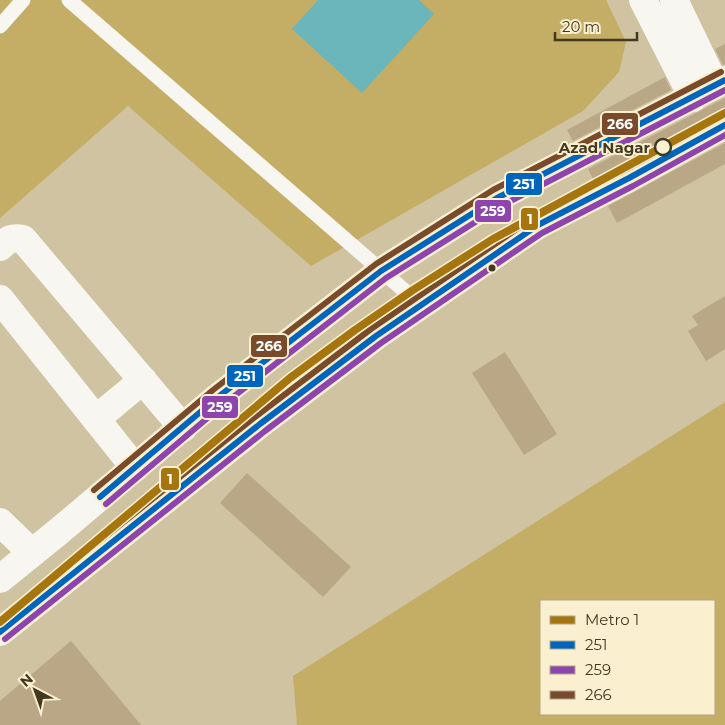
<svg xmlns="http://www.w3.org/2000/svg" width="725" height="725" font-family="Montserrat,sans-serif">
	<rect width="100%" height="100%" fill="#cfc3a1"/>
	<g fill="#c4ad64" fill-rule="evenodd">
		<path d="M0 0H606L626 42 619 72 583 111 311 266 128 106 0 218Z"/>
		<path d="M725 402V725H297L293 676ZM541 601H714V714H541Z"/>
	</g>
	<path fill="#6ab6ba" d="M318 0H419L434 14 362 93 292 29Z"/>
	<g fill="#b9a786">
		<path d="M725 44V64L723 65 715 49Z"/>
		<path d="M665 77 671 90 573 141 567 130Z"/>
		<path d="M725 98V109L717 111 593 179 588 169Z"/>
		<path d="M725 143V164L617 223 608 206Z"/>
		<path d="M725 296V349L706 361 688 331 698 325 692 316Z"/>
		<path d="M505 352 557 434 524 455 472 373Z"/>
		<path d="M247 473 351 567 323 597 220 503Z"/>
		<path d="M71 641 141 725H0V701Z"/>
	</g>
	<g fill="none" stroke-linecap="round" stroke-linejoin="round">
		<g stroke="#f8f6f1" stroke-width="15">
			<path d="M69 0 421 305"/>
			<path d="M0 26 23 0"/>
		</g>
		<g stroke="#f8f6f1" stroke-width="28">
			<path d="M0 247C8 239 12 237 23 239L183 428"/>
			<path d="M0 299 135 468"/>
			<path d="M96 419 143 380"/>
			<path d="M0 522 32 553"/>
		</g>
		<g stroke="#f8f6f1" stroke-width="28">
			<path d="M643 0 693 98"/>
			<path d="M674 0 715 85"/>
		</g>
		<g stroke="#f8f6f1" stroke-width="28">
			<path d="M0 579 58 532 218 397 381 271 497 198 725 80"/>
			<path d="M0 632 260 424 376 336 538 225 629 178 725 125"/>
		</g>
		<g stroke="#faefcf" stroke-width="10">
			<g id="bus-1">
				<path d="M100 497 218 397 381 271 497 198 725 80"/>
				<path d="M0 632 260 424 376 336 538 225 629 178 725 125"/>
			</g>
		</g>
		<g stroke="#faefcf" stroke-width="10">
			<g id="bus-2">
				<path d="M106 504 224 404 386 278 501 206 725 90"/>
				<path d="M5 639 265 431 381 343 542 233 633 186 725 135"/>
			</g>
		</g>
		<g stroke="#faefcf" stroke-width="10">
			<g id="bus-3">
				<path d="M94 490 213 390 376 264 493 190 721 72"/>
				<path d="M0 621 255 417 371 329 533 218 625 170 721 117"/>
			</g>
		</g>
		<use href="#bus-1" stroke="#0065bd" stroke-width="6"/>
		<use href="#bus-2" stroke="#8e44ad" stroke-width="6"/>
		<use href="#bus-3" stroke="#7a4b2a" stroke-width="6"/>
		<g stroke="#faefcf" stroke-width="11">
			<path id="metro-1" d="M0 622 290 378 355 330 413 290 493 239 725 113"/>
		</g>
		<use href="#metro-1" stroke="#a6750e" stroke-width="8"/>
	</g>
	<circle fill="#faefcf" stroke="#42391f" stroke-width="2.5" cx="663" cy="147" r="8"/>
	<circle fill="#42391f" stroke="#faefcf" stroke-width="2" cx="492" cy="268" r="4.5"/>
	<g text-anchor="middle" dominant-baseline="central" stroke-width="4" stroke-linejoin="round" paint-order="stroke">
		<g font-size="15" font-weight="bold" fill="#42391f" stroke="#faefcf" text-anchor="end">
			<text x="650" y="147">Azad Nagar</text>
		</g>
	</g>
	<g stroke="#faefcf" stroke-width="2">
		<rect x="601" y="112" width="38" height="24" rx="5" fill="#7a4b2a"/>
		<rect x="505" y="172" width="38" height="24" rx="5" fill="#0065bd"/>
		<rect x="474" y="199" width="38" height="24" rx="5" fill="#8e44ad"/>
		<rect x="520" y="207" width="19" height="24" rx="5" fill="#a6750e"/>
		<rect x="250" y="334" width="38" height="24" rx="5" fill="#7a4b2a"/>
		<rect x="226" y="364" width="38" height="24" rx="5" fill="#0065bd"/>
		<rect x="201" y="395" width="38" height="24" rx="5" fill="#8e44ad"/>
		<rect x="160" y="467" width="20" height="24" rx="5" fill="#a6750e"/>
	</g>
	<g font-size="14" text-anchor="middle" font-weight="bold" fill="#fff">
		<text x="620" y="129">266</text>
		<text x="524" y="189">251</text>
		<text x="493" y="216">259</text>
		<text x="530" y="224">1</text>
		<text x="269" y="351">266</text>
		<text x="245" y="381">251</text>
		<text x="220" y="412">259</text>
		<text x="170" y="484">1</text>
	</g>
	<rect x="540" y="600" width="175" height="115" fill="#faefcf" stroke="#b0a689"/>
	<rect x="550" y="616" width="25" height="8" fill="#a6750e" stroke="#b0a689"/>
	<text x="585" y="625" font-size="15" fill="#42391f">Metro 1</text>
	<rect x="550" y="641" width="25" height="8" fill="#0065bd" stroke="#b0a689"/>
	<text x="585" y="650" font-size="15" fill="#42391f">251</text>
	<rect x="550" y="666" width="25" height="8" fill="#8e44ad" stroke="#b0a689"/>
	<text x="585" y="675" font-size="15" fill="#42391f">259</text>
	<rect x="550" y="691" width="25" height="8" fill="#7a4b2a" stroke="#b0a689"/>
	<text x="585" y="700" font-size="15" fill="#42391f">266</text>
	<g transform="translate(35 690) rotate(319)" stroke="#faefcf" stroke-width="4" paint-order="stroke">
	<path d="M0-4L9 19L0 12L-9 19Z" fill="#42391f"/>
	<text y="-8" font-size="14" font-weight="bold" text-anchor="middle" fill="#42391f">N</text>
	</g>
	<path d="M555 32v8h82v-8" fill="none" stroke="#42391f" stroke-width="2.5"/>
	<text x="562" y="32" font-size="15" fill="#42391f" stroke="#faefcf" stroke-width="4" paint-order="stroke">20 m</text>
</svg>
